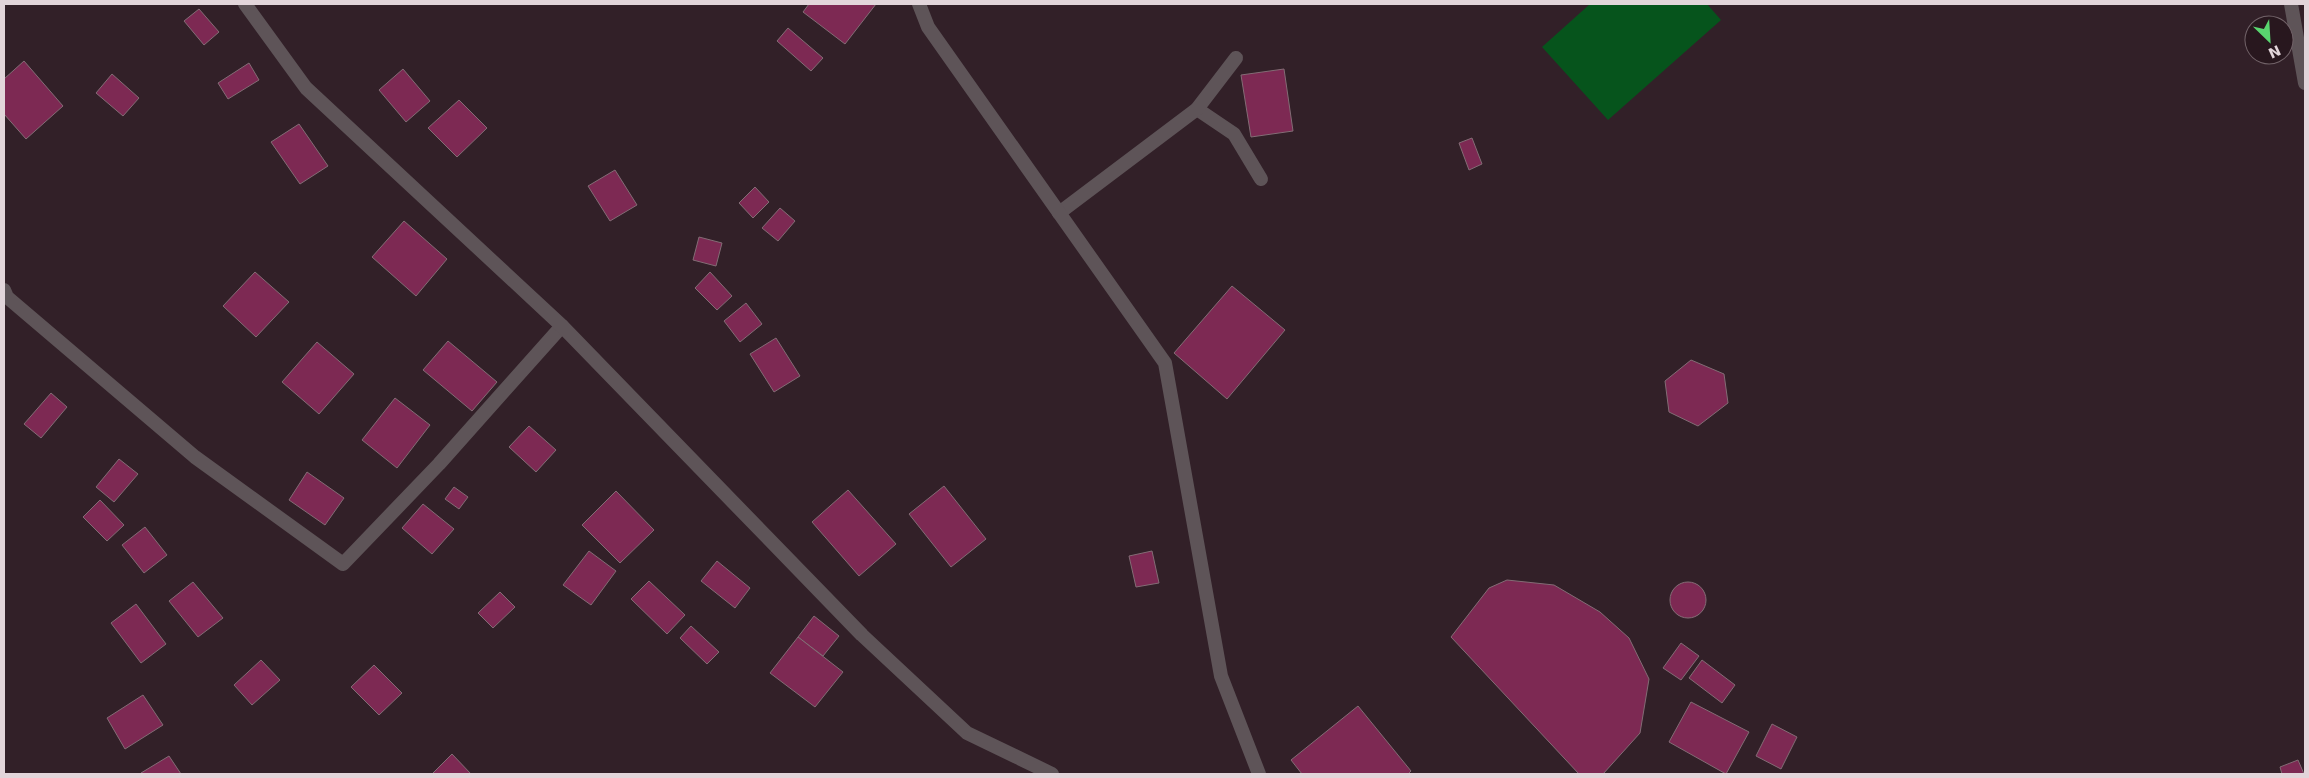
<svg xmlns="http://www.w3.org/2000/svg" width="2309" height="778" font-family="'DejaVu Sans',sans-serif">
	<rect width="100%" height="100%" fill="#322028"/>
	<path fill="#06541c" d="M1590 4H1707L1721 20 1608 120 1542 47Z"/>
	<g fill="#7d2953" stroke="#836c75">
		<path d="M809 4H876L845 44 803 12Z"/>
		<path d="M199 9 219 32 204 45 184 21Z"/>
		<path d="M788 28 823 58 811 71 777 41Z"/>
		<path d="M24 61 63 106 26 139 4 114V79Z"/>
		<path d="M249 63 259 80 228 99 218 83Z"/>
		<path d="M403 69 430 101 406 122 379 90Z"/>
		<path d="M1284 69 1293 131 1251 137 1241 75Z"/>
		<path d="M112 74 139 98 123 116 96 93Z"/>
		<path d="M459 100 487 128 457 157 428 128Z"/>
		<path d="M299 124 328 166 300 184 271 142Z"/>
		<path d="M1472 138 1482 164 1469 170 1459 143Z"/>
		<path d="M615 170 637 205 610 221 588 186Z"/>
		<path d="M755 187 769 202 753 218 739 203Z"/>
		<path d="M780 208 795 221 778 241 762 228Z"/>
		<path d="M404 221 447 259 416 296 372 257Z"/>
		<path d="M699 237 722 243 716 266 693 260Z"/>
		<path d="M255 272 289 302 256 337 223 306Z"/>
		<path d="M710 272 732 296 717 310 695 288Z"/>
		<path d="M1232 286 1285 330 1227 399 1174 353Z"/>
		<path d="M746 303 762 324 740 342 724 321Z"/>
		<path d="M776 338 800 376 774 392 750 354Z"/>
		<path d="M448 341 497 382 472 411 423 370Z"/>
		<path d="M317 342 354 374 319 414 282 382Z"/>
		<path d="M1691 360 1724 374 1728 403 1698 426 1669 412 1665 381Z"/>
		<path d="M51 393 67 407 41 438 24 424Z"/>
		<path d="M395 398 430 425 397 468 362 440Z"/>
		<path d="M529 426 556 450 536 472 509 447Z"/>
		<path d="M119 459 138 474 114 502 96 487Z"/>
		<path d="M307 472 344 498 325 525 289 500Z"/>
		<path d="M944 486 986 539 951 567 909 514Z"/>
		<path d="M454 487 468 497 459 509 445 499Z"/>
		<path d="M848 490 896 544 859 576 812 522Z"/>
		<path d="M616 491 654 530 620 563 582 525Z"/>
		<path d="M100 500 124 525 107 541 83 517Z"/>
		<path d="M423 504 454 529 432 554 402 528Z"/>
		<path d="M145 527 167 555 144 573 122 545Z"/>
		<path d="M589 551 616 571 591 605 563 585Z"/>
		<path d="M1152 551 1159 583 1136 587 1129 556Z"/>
		<path d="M717 561 750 588 735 608 701 581Z"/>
		<path d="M1507 580 1554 585 1600 612 1629 638 1649 679 1640 733 1603 774H1579L1451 637 1489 588Z"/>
		<path d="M649 581 685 615 667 634 631 599Z"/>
		<path d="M193 582 223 618 198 637 169 601Z"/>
		<circle cx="1688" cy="600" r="18"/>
		<path d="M500 592 515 607 493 628 478 613Z"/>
		<path d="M136 604 166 644 141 663 111 623Z"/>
		<path d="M814 616 839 636 823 656 798 637Z"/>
		<path d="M691 626 719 652 707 664 680 638Z"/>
		<path d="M798 637 843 672 815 707 770 673Z"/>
		<path d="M1681 643 1699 656 1681 680 1663 668Z"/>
		<path d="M261 660 280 680 252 705 234 685Z"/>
		<path d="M1702 660 1735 685 1722 703 1689 678Z"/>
		<path d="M374 665 402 693 379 715 351 687Z"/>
		<path d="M143 695 163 725 125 749 107 718Z"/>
		<path d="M1691 702 1749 732 1726 774 1669 742Z"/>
		<path d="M1358 706 1411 771 1408 774H1302L1291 760Z"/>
		<path d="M1772 724 1797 737 1781 769 1756 756Z"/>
		<path d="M452 754 471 774H432Z"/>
		<path d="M169 756 181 774H141V773Z"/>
		<path d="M2298 760 2304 774H2282L2280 767Z"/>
	</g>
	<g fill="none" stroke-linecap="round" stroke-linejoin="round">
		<g stroke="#5e5458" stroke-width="14">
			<path d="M1197 109 1234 134 1261 179"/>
			<path d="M1059 213 1197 109 1236 58"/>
			<path d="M4 290 7 297 195 457 343 564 439 464 562 326"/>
		</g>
		<g stroke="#5e5458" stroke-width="14">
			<path d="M245 4 306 88 562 326 862 635 967 733 1052 774"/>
			<path d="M919 4 928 27 1165 363 1221 676 1259 774"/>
			<path d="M2291 4 2305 83"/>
		</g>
	</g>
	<rect width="2309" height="778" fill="none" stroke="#e2d5da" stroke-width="10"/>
	<g transform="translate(2269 40) rotate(155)"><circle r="24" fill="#28171e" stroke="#726369"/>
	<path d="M0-4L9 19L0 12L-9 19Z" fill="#59d56f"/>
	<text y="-8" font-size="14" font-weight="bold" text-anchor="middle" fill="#e2d5da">N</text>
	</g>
</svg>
